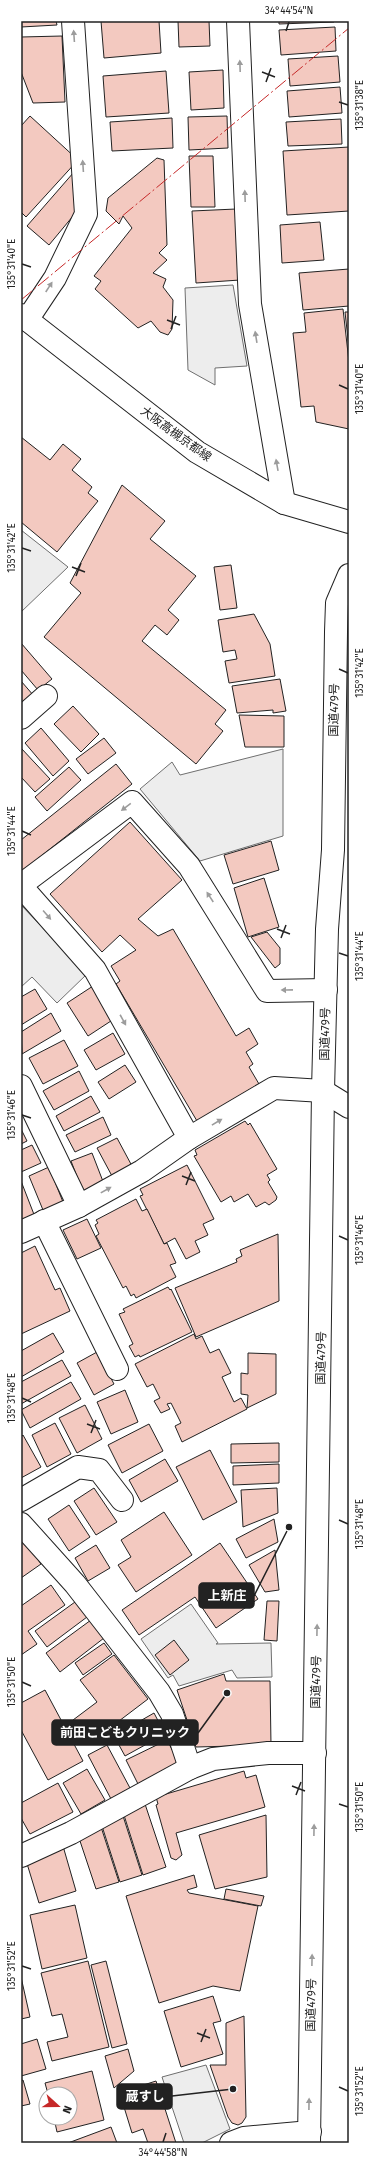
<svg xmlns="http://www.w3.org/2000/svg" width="370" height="2164" font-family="'Fira Sans','Noto Sans JP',sans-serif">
	<rect width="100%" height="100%" fill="#fff"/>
	<g fill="#ededed" stroke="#6f6f6f">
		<path d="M233 285 247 366 215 368V385L188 370 185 288Z"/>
		<path d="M21 530 68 567 21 612Z"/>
		<path d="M283 749V836L200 861 140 789 172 762 180 775Z"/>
		<path d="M21 905 87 974 57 1003 32 977 21 987Z"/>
		<path d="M191 1604 218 1643 216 1644 271 1643 272 1677 237 1678 232 1670 179 1686 173 1675 168 1678 141 1639Z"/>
		<path d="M206 2065 230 2129 202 2143H184L162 2077Z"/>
	</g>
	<g fill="#f3c9c0" stroke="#222">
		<path d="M21 21H56L57 25 21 27Z"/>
		<path d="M101 21H159L161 53 104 58Z"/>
		<path d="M178 21H209L210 46 179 47Z"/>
		<path d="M279 21H334V22L279 24Z"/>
		<path d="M335 27 336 51 281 55 279 30Z"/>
		<path d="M62 36 65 102 33 103 21 72V37Z"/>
		<path d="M338 56 340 82 290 86 288 59Z"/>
		<path d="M223 70 224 108 191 110 189 72Z"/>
		<path d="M166 71 169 113 106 117 103 76Z"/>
		<path d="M340 87 342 113 289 117 287 91Z"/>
		<path d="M30 116 78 160 26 217 21 212V126Z"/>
		<path d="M227 116 228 148 189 150 188 117Z"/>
		<path d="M172 118 173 148 112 151 110 122Z"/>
		<path d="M341 119 342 144 288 146 286 122Z"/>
		<path d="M349 147V211L287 215 283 151Z"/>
		<path d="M189 156H213L215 207H191Z"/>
		<path d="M157 158 164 160 167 245 159 253 167 260 153 273 166 279 163 287 173 300 172 329 168 335 160 332 151 321 138 328 95 289 101 281 94 276 132 228 123 216 119 224 106 211 108 198Z"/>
		<path d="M74 172 78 210 49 245 27 226Z"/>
		<path d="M236 209 240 280 196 283 192 211Z"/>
		<path d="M320 222 324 260 282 263 280 225Z"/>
		<path d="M349 269V306L303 310 299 273Z"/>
		<path d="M343 309 349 362V429L316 422 314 406 301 407 293 333 306 332 304 313Z"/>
		<path d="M345 312H349V348Z"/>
		<path d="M21 437 50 460 63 444 81 459 72 470 92 487 88 493 98 501 57 552 21 522Z"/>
		<path d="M122 485 165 521 150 539 196 576 168 610 179 620 167 635 155 625 142 641 226 710 215 724 223 731 196 764 44 637 81 593 70 583Z"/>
		<path d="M231 565 237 608 220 610 214 567Z"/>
		<path d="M254 614 270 644 275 676 229 683 225 661 237 659 235 650 223 652 218 620Z"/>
		<path d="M21 643 52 679 38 690 21 670Z"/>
		<path d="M280 679 286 711 273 713V710L237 713 232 686Z"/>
		<path d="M21 681 34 696 21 709Z"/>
		<path d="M73 706 99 734 81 752 54 724Z"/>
		<path d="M239 715 284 716V747H245Z"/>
		<path d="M41 728 69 761 53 776 25 743Z"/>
		<path d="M104 738 116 753 88 774 76 759Z"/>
		<path d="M21 748 50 779 35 792 21 777Z"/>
		<path d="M116 764 132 784 21 872V840Z"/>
		<path d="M69 767 81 780 47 811 35 797Z"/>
		<path d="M130 822 182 880 138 919 158 936 173 929 236 1036 249 1028 258 1044 246 1052 253 1064 249 1067 259 1084 197 1121 116 984 120 981 111 966 136 950 120 935 102 952 50 894Z"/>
		<path d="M271 841 279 870 233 884 224 855Z"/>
		<path d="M264 878 279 927 248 937 234 888Z"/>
		<path d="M267 932 280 948V964L275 968 251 937Z"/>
		<path d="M93 986 114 1019 88 1036 67 1003Z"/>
		<path d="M35 989 47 1009 21 1025V997Z"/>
		<path d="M51 1013 61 1031 22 1054 21 1032Z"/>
		<path d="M113 1033 125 1054 96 1070 84 1050Z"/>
		<path d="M64 1040 78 1066 43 1084 29 1058Z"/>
		<path d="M125 1065 136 1082 109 1099 98 1082Z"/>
		<path d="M79 1071 89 1091 54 1110 43 1091Z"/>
		<path d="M91 1096 100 1112 64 1131 56 1116Z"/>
		<path d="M103 1117 111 1135 75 1152 66 1135Z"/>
		<path d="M245 1121 248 1125 250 1123 277 1169 267 1175 270 1180 268 1182 277 1197 276 1200 269 1205 265 1202 256 1207 248 1194 234 1202 231 1196 221 1202 194 1156 197 1155 195 1150Z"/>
		<path d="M21 1129 27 1141 21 1144Z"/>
		<path d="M117 1138 132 1166 112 1176 97 1148Z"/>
		<path d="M32 1145 41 1163 21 1172V1150Z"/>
		<path d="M92 1153 104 1184 83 1192 71 1161Z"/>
		<path d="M187 1165 214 1219 203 1224 208 1235 195 1241 200 1252 186 1259 175 1238 164 1244 140 1196 143 1195 140 1189Z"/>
		<path d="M49 1167 63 1202 43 1210 29 1176Z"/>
		<path d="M21 1181 35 1217 21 1222Z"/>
		<path d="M136 1199 142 1211 147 1209 164 1244 167 1243 176 1263 170 1265 176 1277 136 1298 134 1294 131 1296 126 1286 123 1288 96 1236 99 1234 95 1225 98 1223 96 1220Z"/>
		<path d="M87 1219 101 1248 77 1259 63 1230Z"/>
		<path d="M278 1234 279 1301 196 1337 175 1288 237 1262 236 1259 242 1256 240 1250Z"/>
		<path d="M35 1246 55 1290 60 1288 70 1311 21 1334V1253Z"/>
		<path d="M168 1287 170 1290 171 1289 192 1332 140 1357 139 1355 135 1357 129 1346 133 1344 119 1314 125 1312 123 1309Z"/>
		<path d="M53 1333 64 1352 21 1377V1351Z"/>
		<path d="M194 1334 196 1339 202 1336 210 1353 219 1349 231 1373 222 1377 234 1402 241 1398 247 1409 182 1442 175 1426 181 1423 171 1403 167 1404 170 1409 161 1413 154 1401 160 1398 153 1384 147 1387 135 1364Z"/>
		<path d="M97 1352 114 1384 94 1395 77 1363Z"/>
		<path d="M248 1353 276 1354V1394L247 1408 248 1395 241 1394V1373L248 1374Z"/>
		<path d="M62 1360 71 1376 21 1404V1382Z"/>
		<path d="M71 1382 81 1399 30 1428 21 1410Z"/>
		<path d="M125 1390 138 1422 111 1434 97 1402Z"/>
		<path d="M85 1405 102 1439 77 1453 59 1418Z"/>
		<path d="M55 1423 71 1454 47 1467 32 1435Z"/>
		<path d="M149 1424 163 1451 122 1473 108 1445Z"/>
		<path d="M23 1435 41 1467 21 1478V1437Z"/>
		<path d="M279 1443V1462L231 1463V1444Z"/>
		<path d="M210 1450 237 1502 203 1520 176 1467Z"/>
		<path d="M165 1459 178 1481 141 1502 129 1480Z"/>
		<path d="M279 1464V1483L233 1485V1466Z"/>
		<path d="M94 1488 117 1522 96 1535 74 1501Z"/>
		<path d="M277 1488 278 1513 243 1527 241 1490Z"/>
		<path d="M69 1505 90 1537 69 1551 48 1519Z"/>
		<path d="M164 1512 192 1555 136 1592 118 1565 131 1557 121 1540Z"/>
		<path d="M274 1519 278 1542 246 1558 236 1539Z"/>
		<path d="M23 1538 41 1564 21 1578V1539Z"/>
		<path d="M220 1543 258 1599 216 1628 195 1597 139 1635 122 1610Z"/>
		<path d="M96 1545 110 1568 88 1581 75 1558Z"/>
		<path d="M275 1550 279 1590 265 1592 249 1565Z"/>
		<path d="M51 1585 65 1605 28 1631 37 1644 21 1655V1606Z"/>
		<path d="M267 1601H279L277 1641 264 1640Z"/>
		<path d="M75 1602 87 1617 47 1647 35 1631Z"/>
		<path d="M91 1620 104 1638 60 1672 46 1653Z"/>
		<path d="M174 1640 189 1660 170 1675 155 1655Z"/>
		<path d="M104 1643 112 1654 83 1675 75 1663Z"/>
		<path d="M114 1655 148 1699 90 1743 73 1720 97 1702 80 1680Z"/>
		<path d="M224 1674 226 1681H270L271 1745 196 1747 177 1690Z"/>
		<path d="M45 1690 83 1761 48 1780 21 1730V1703Z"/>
		<path d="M154 1713 165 1734 125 1756 114 1736Z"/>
		<path d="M167 1740 179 1763 138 1784 126 1760Z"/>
		<path d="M107 1745 130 1788 111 1799 88 1755Z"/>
		<path d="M87 1769 105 1800 81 1814 63 1783Z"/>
		<path d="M244 1771 246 1778 256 1775 265 1807 176 1833 182 1855 176 1860 171 1858 156 1805 158 1804 156 1797Z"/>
		<path d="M58 1783 73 1812 30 1834 21 1818V1803Z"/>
		<path d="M145 1804 166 1867 143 1875 123 1812Z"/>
		<path d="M266 1815 267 1877 215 1889 199 1835Z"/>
		<path d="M123 1816 142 1875 120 1882 101 1823Z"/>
		<path d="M101 1827 119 1882 96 1889 78 1835Z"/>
		<path d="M63 1846 76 1891 39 1903 25 1857Z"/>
		<path d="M194 1875 197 1887 187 1890 189 1893 258 1906 240 1991 213 1986 159 2003 126 1896Z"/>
		<path d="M226 1889 264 1896 261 1906 224 1899Z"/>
		<path d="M75 1905 87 1958 42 1969 30 1915Z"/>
		<path d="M88 1961 109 2047 52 2061 47 2042 68 2037 62 2014 52 2016 41 1973Z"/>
		<path d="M106 1961 127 2044 112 2048 91 1965Z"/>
		<path d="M21 1977 30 2017 21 2019Z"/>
		<path d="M213 1996 221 2021 213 2023 223 2054 181 2067 164 2011Z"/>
		<path d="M244 2016 246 2117 242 2123 238 2125 232 2123 228 2117 210 2065H226V2023Z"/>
		<path d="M37 2039 46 2069 21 2076V2044Z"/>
		<path d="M128 2049 134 2071 114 2088 105 2056Z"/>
		<path d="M92 2071 104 2120 57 2132 54 2118H70V2094H48L45 2083Z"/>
		<path d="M23 2080 30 2104 21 2106V2081Z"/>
		<path d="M156 2081 176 2143H148L143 2129 132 2133 124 2107 136 2104 131 2089Z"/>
		<path d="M111 2127 117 2143H68Z"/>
	</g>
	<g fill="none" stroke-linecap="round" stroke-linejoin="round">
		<g stroke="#222" stroke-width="24">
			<g id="minor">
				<path d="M238 21 250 304 284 503"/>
				<path d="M27 320 55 278 86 214 73 21"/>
				<path d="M21 718 46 696"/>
				<path d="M21 885 132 802 189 866 267 991 326 990"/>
				<path d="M21 886 95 970 189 1138"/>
				<path d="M21 1086 79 1206"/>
				<path d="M44 1221 117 1369"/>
				<path d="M21 1232 79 1206 142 1171 189 1138 274 1088 323 1091 349 1107"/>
				<path d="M21 1500 78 1467 99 1470 122 1500"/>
				<path d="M21 1524 75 1584 159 1692 172 1714 190 1768"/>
				<path d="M21 1856 71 1833 190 1768 213 1759 268 1753H315"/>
				<path d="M231 2143 244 2138 310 2132"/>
			</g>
		</g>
		<g stroke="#222" stroke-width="24">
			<path id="major" d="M21 315 197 452 284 503 349 522"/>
		</g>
		<g stroke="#222" stroke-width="24">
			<path id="highway" d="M309 2143 323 1091 327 929 333 850 336 632 337 603 349 575"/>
		</g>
		<use href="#minor" stroke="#fff" stroke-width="22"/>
		<use href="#major" stroke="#fff" stroke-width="22"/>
		<use href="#highway" stroke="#fff" stroke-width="22"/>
		<path stroke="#c62828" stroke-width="1" stroke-dasharray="14 3 2 3" stroke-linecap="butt" d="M21 300 349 28"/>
	</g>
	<defs><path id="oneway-solid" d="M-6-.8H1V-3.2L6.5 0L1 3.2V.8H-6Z"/></defs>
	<g fill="#9c9c9c">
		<use href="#oneway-solid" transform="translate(74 36) rotate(-94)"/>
		<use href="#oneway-solid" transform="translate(240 66) rotate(-92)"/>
		<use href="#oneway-solid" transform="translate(83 166) rotate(-94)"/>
		<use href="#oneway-solid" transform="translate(245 196) rotate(-92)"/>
		<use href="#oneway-solid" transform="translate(49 287) rotate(-57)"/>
		<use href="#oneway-solid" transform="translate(256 337) rotate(-99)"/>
		<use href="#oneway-solid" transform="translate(277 465) rotate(-100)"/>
		<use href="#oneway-solid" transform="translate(126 807) rotate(143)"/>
		<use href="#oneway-solid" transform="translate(210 897) rotate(-123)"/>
		<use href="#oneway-solid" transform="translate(47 915) rotate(49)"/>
		<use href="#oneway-solid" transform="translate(287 990) rotate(179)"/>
		<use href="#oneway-solid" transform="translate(123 1020) rotate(61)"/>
		<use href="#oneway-solid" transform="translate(217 1122) rotate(-31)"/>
		<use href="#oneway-solid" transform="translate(106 1190) rotate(-29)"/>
		<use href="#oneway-solid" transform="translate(317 1630) rotate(-89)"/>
		<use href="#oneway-solid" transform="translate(314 1830) rotate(-89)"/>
		<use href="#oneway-solid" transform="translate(312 1960) rotate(-89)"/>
		<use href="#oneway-solid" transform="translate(309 2104) rotate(-89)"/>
	</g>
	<path fill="none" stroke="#222" stroke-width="1.5" d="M286 31 289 22M262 72 275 77M266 82 271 68M339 102 348 105M22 264 31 267M167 320 180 325M171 329 176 316M339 385 348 389M22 548 31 551M72 567 85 572M76 576 81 563M339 669 348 673M22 831 31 835M277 929 290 934M281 938 286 925M339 953 348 956M22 1115 31 1118M182 1176 195 1181M186 1185 191 1172M339 1236 348 1240M22 1398 31 1402M87 1424 100 1429M91 1433 96 1420M339 1520 348 1524M22 1682 31 1686M292 1786 305 1791M296 1795 301 1782M339 1804 348 1807M22 1966 31 1969M197 2033 210 2038M201 2042 206 2029M339 2087 348 2091M163 2142 166 2133"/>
	<g text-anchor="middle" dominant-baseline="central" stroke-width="3" stroke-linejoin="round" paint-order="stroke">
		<g font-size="12" fill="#222" stroke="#fff">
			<text transform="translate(176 434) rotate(36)">大阪高槻京都線</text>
			<text transform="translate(334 710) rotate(-89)">国道479号</text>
			<text transform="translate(325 1034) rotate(-89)">国道479号</text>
			<text transform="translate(321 1358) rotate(-89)">国道479号</text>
			<text transform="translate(316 1682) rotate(-89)">国道479号</text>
			<text transform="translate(311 2005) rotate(-89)">国道479号</text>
		</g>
	</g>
	<path fill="none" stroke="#222" stroke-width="1.5" d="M289 1527L254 1596M227 1693L198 1733M233 2089L172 2096"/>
	<g fill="#222" stroke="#fff" stroke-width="1.5">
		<circle cx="289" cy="1527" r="4"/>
		<circle cx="227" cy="1693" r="4"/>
		<circle cx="233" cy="2089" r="4"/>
	</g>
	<g fill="#222" stroke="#222" stroke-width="1.5">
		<rect x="199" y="1583" width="55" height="25" rx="4"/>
		<rect x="52" y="1720" width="146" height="25" rx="4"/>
		<rect x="117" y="2084" width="55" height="25" rx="4"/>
	</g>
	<g font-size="13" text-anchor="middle" font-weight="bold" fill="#fff">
		<text x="227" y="1600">上新庄</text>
		<text x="125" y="1737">前田こどもクリニック</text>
		<text x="145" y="2101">蔵すし</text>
	</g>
	<rect width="370" height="2164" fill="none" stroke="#ffffff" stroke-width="44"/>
	<g transform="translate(58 2106) rotate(111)"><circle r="19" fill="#ffffff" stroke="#a7a7a7"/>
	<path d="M0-3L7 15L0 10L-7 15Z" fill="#c62828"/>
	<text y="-6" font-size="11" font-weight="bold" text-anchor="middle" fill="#222222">N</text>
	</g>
	<rect x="22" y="22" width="326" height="2120" fill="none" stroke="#222" stroke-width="1.5"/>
	<g font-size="10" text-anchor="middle" fill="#222">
		<text x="289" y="14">34°44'54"N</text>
		<text transform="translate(359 105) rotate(-90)" y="4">135°31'38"E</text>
		<text transform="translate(11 264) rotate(-90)" y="4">135°31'40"E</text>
		<text transform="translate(359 389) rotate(-90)" y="4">135°31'40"E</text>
		<text transform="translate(11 548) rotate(-90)" y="4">135°31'42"E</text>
		<text transform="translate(359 673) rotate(-90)" y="4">135°31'42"E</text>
		<text transform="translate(11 831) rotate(-90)" y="4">135°31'44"E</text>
		<text transform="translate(359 956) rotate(-90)" y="4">135°31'44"E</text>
		<text transform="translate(11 1115) rotate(-90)" y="4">135°31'46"E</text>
		<text transform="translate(359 1240) rotate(-90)" y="4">135°31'46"E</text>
		<text transform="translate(11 1398) rotate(-90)" y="4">135°31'48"E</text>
		<text transform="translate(359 1524) rotate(-90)" y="4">135°31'48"E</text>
		<text transform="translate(11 1682) rotate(-90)" y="4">135°31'50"E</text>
		<text transform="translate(359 1807) rotate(-90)" y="4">135°31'50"E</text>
		<text transform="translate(11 1966) rotate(-90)" y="4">135°31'52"E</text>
		<text transform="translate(359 2091) rotate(-90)" y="4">135°31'52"E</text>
		<text x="163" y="2156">34°44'58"N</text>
	</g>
</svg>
